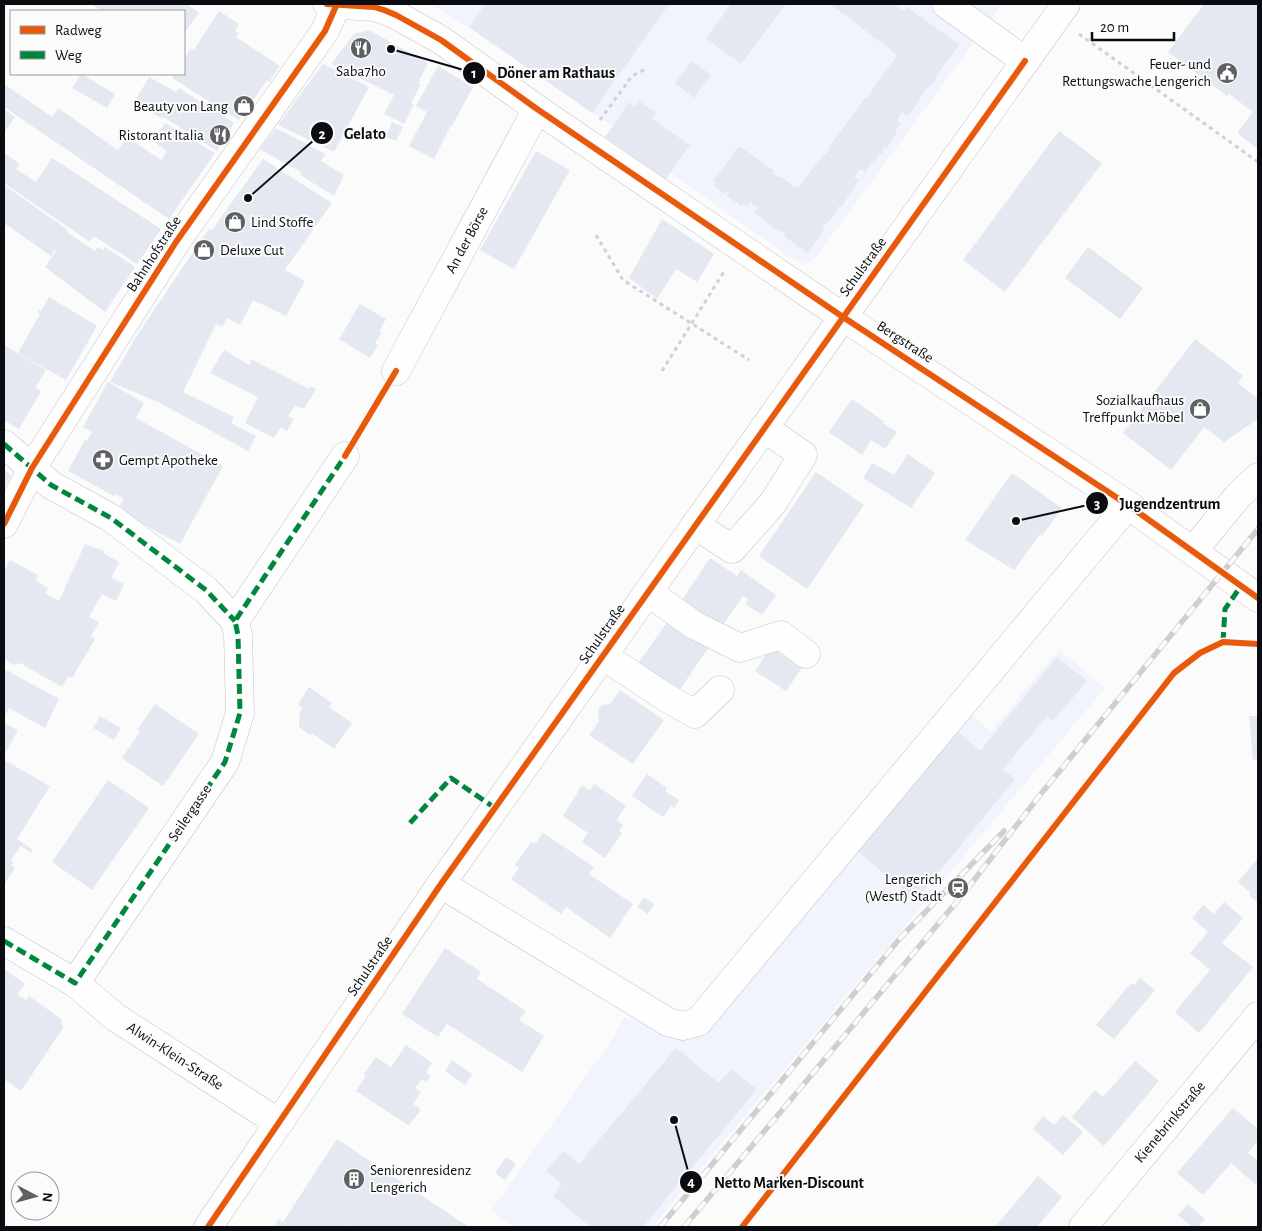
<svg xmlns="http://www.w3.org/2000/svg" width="1262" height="1231" font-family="'Alegreya Sans',sans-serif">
	<rect width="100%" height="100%" fill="#fbfbfb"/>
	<g fill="#f1f4fd">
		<path d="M430 4H1002L816 257 807 264 795 261 670 173 666 179 605 137 613 126 468 27Z"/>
		<path d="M1059 649 1105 688 652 1227H515L491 1211 608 1045 625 1017 694 1031 964 709 991 731Z"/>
	</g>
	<g fill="#e4e8f1">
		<path d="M91 4H187L199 13 184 33V11H101Z"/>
		<path d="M485 4H669L592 113 469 27Z"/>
		<path d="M731 4H786L741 64 706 38Z"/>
		<path d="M830 4H898L896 6 904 11 907 7 960 45 936 76 937 77 930 87 929 86 919 99 920 100 910 113H909L907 116 902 112 897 120 901 123 895 131 897 133 886 148 884 146 882 154H879L874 164 872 162 865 173 860 169 854 177 859 180 850 194 841 207 839 206 830 221 829 220 823 227 822 229 824 230 807 253 784 236 785 234 776 228 775 230 754 212 758 208 750 202 747 207 743 204 741 206 727 196 729 193 726 191 724 194 714 186 716 183 713 181 738 147H741L774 171 772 173 780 178 781 177 795 187H799L824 154 825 155 831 148 829 147 866 97 867 98 873 91 871 90 896 57 895 53Z"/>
		<path d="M1204 4H1258V149L1237 133 1253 112 1229 94 1227 96 1168 52Z"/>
		<path d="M219 11 239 24 235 31 239 33 236 37 280 66 269 82 267 80 239 120 172 78 175 74H184V59L191 48 194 50Z"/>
		<path d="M369 30 428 63 418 83 421 84 411 103 414 104 404 124 384 114 394 95 331 64 354 34Z"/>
		<path d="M692 61 711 75 694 98 675 83Z"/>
		<path d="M323 64 369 87 334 152 278 125Z"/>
		<path d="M438 66 473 87 452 126 451 125 434 159 409 146 427 112 416 106Z"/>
		<path d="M81 74 115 94 107 108 72 88Z"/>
		<path d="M149 77 176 92 179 88 234 123 217 151 162 116 161 118 134 103Z"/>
		<path d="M4 84 52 117 58 108 118 150 127 137 161 160 167 151 153 141 165 123 215 153 169 219 4 107Z"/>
		<path d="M639 101 656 113 652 119 690 145 666 179 605 137 629 102 635 107Z"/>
		<path d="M4 109 15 117 4 133Z"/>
		<path d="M392 122 403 127 396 141 386 137Z"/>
		<path d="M276 128 325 154 321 161 344 175 334 196 300 175 301 172 261 150 260 149Z"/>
		<path d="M1059 131 1102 163 1005 292 963 260Z"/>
		<path d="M536 151 570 170 514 269 480 250Z"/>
		<path d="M4 153 20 164 16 169 36 182 52 158 161 229 137 264 94 236 90 242 4 183Z"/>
		<path d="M263 159 332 203 286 268 285 270 305 281 286 316 253 300 240 325 227 318 222 327 216 324 183 392 234 417 231 423 256 436 248 451 160 403 110 382 136 337 185 264 209 229 212 230Z"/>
		<path d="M4 185 68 230 67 232 95 251 98 247 103 250 105 247 135 267 105 312 45 267 56 251 55 250 51 256 4 223Z"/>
		<path d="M662 219 714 254 697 282 676 269 657 299 629 278Z"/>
		<path d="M1088 247 1143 288 1120 319 1065 278Z"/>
		<path d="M49 297 97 326 66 380 18 353 40 314 38 312 39 310 41 311Z"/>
		<path d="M360 304 386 319 379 331 382 332 375 343 378 345 370 358 339 339Z"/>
		<path d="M1195 339 1243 376 1238 383 1258 399V419L1224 442 1204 427 1171 470 1123 433Z"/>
		<path d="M4 345 46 370 35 388 41 391 19 429 4 420Z"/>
		<path d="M224 350 249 365 251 359 309 389 311 386 316 389 304 409 295 406 288 416 294 419 287 431 281 427 274 438 245 423 258 397 210 373Z"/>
		<path d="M108 382 144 403 136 418 223 466 180 544 117 510 124 499 115 494 114 496 68 471 85 440 87 441 92 432 83 427Z"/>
		<path d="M852 399 885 422 883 423 897 432 885 449 871 440 862 455 829 432Z"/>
		<path d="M908 454 935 473 911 508 863 478 872 463 894 475Z"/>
		<path d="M4 469 11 475 4 489Z"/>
		<path d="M816 472 864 505 807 589 759 556Z"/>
		<path d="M1012 473 1062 508 1042 536 1040 534 1014 570 965 540Z"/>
		<path d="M85 544 104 551 103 553 119 562 111 578 124 584 116 601 102 594 94 608 89 617 99 622 91 636 95 639 72 678 68 676 62 687 20 663 14 665 4 659V571L10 560 38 575 35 580 48 588 45 593 59 601Z"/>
		<path d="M710 558 737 576 741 570 776 595 762 615 745 604 748 599 743 596 719 631 679 604Z"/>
		<path d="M668 621 708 648 677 694 636 666Z"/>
		<path d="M771 647 802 668 786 691 755 671Z"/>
		<path d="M1057 657 1087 681 1053 721 1047 716 1003 769 1015 779 916 900 857 851 957 731 980 751Z"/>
		<path d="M4 669 59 699 45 728 9 708 4 717Z"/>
		<path d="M309 687 332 703 329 707 352 723 334 749 312 733 310 735 299 727 300 711 303 708 298 704Z"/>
		<path d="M620 690 664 720 633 764 589 735 599 721 598 710 602 705 610 704Z"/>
		<path d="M155 704 199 734 163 786 122 758 140 732 137 730Z"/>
		<path d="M100 716 121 728 114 740 93 728Z"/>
		<path d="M1249 716H1258V759L1253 760Z"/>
		<path d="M4 723 18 730 6 752 4 750Z"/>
		<path d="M4 760 50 786 17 839 33 850 31 853 21 846 11 860 14 862 11 865 15 868 4 885Z"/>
		<path d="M647 774 667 788 665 791 679 800 674 808 671 806 663 817 632 796Z"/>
		<path d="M108 780 149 808 92 890 52 862Z"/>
		<path d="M594 784 626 806 616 820 623 825 619 831 622 833 605 858 582 842 588 833 563 816 582 785 590 791Z"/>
		<path d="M543 833 594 867 589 874 633 904 610 938 566 907 561 914 511 879 519 868 515 865 531 842 535 844Z"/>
		<path d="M1258 858V903L1249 895 1251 893 1238 882Z"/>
		<path d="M644 897 654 904 648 914 637 907Z"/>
		<path d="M1224 902 1243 918 1222 943 1253 967 1199 1033 1175 1012 1210 970 1190 953 1208 932 1192 918 1203 905 1214 914Z"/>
		<path d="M445 948 481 972 477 979 526 1011 519 1020 544 1036 522 1072 447 1024 438 1037 402 1014Z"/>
		<path d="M4 969 25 984 17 994 26 1000 29 996 61 1019 63 1028 21 1091 4 1079Z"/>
		<path d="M1140 978 1155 990 1114 1039 1096 1025 1131 983 1134 985Z"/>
		<path d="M406 1045 432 1063 426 1072 431 1076 426 1082 422 1079 415 1088 421 1092 413 1104 419 1108 420 1111 410 1124 408 1125 356 1091 366 1076 364 1074 376 1057 391 1067Z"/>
		<path d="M676 1048 719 1083 731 1069 757 1089 643 1227H591L553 1196 562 1184 546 1171 563 1151 579 1164Z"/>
		<path d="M452 1060 472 1074 465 1085 445 1071Z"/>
		<path d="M1135 1061 1159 1081 1104 1146 1072 1117 1095 1090 1103 1097Z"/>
		<path d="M1233 1108 1258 1129 1256 1132 1258 1133V1140L1248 1153 1258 1161V1180L1255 1184 1231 1163 1203 1195 1177 1173Z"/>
		<path d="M1063 1115 1083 1132 1063 1155 1033 1129 1043 1116 1054 1125Z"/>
		<path d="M337 1139 469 1227H354L351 1225 350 1227H274L279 1219 283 1222Z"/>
		<path d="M506 1157 516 1164 505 1180 495 1173Z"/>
		<path d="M1038 1176 1062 1197 1037 1227H995Z"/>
		<path d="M1188 1204 1205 1219 1198 1227H1192L1178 1215Z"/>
	</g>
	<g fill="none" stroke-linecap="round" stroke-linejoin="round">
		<g stroke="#c3c4c7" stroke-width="29">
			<g id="minor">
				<path d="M327 4 374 7 384 10 396 15 441 40 537 109 843 317 1066 4"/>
				<path d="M946 4 1025 61"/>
				<path d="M396 371 537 109"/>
				<path d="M4 444 51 485 111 518 206 590 235 621"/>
				<path d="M4 524 32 468 176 242 325 31 336 6"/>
				<path d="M695 525 732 549 773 503 803 455 764 428"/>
				<path d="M1193 551 1238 496 1258 477"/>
				<path d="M648 592 694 625 740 648 781 635 806 654"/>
				<path d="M602 655 662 695 695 714 720 690"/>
				<path d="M441 884 668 1022 683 1026 698 1022 1128 505"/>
				<path d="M4 941 75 983 115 1017 279 1123"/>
				<path d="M75 983 225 762 240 713 238 635 235 621 345 456"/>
				<path d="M1083 1227 1258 1016"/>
			</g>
		</g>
		<g stroke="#c3c4c7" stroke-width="29">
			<path id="major" d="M208 1227 441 884 843 317 1128 505 1258 598"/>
		</g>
		<g stroke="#d1d1d1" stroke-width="3" stroke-dasharray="4 4" stroke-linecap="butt">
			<path d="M1079 34 1258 162"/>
			<path d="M600 120 632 76 646 69"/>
			<path d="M596 235 623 280 749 360"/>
			<path d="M662 371 725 270"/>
		</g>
		<use href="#minor" stroke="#fefefe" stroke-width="28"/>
		<use href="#major" stroke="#fefefe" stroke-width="28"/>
		<g stroke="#cfcfcf" stroke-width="5.5">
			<g id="rail">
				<path d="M660 1227 901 937 1004 831"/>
				<path d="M684 1227 964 893 1040 795 1258 529"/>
			</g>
		</g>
		<use href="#rail" stroke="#fbfbfb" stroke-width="4" stroke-dasharray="11" stroke-linecap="butt"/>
		<g stroke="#00873e" stroke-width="5" stroke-dasharray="10 5" stroke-linecap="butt">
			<path d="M4 444 51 485 111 518 206 590 235 621"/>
			<path d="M1223 642 1225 609 1241 586"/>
			<path d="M410 823 451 778 495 808"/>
			<path d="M4 941 75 983 225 762 240 713 238 635 235 621 345 456"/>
		</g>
		<g stroke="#fbfbfb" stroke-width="9">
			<g id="cycleway">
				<path d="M327 4 374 7 384 10 396 15 441 40 537 109 843 317 1128 505 1258 598"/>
				<path d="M345 456 396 371"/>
				<path d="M4 524 32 468 176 242 325 31 336 6"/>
				<path d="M208 1227 441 884 1025 61"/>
				<path d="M742 1227 1174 673 1200 653 1223 642 1258 644"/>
			</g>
		</g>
		<use href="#cycleway" stroke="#e8590c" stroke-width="6"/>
	</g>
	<defs>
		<g id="restaurant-disc" transform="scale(1.125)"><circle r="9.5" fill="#5e6064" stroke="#fbfbfb"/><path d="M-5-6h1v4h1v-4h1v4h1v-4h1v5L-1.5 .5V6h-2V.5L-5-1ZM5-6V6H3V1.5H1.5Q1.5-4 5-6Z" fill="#fff"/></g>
		<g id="civic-disc" transform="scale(1.125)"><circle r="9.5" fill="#5e6064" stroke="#fbfbfb"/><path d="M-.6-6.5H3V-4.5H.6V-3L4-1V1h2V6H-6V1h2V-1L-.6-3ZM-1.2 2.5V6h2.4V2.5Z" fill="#fff"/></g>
		<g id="shop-disc" transform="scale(1.125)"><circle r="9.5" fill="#5e6064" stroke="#fbfbfb"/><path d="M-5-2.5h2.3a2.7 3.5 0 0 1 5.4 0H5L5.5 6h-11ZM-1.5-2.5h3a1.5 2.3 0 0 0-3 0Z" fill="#fff"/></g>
		<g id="pharmacy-disc" transform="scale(1.125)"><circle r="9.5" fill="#5e6064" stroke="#fbfbfb"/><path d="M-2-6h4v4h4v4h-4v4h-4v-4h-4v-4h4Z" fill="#fff"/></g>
		<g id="station-disc" transform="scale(1.125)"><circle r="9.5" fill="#5e6064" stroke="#fbfbfb"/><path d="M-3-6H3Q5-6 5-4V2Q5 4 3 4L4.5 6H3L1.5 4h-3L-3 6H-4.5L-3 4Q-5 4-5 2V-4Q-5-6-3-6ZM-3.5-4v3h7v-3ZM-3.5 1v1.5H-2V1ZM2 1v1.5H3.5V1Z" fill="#fff"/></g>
		<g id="building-disc" transform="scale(1.125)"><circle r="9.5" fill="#5e6064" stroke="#fbfbfb"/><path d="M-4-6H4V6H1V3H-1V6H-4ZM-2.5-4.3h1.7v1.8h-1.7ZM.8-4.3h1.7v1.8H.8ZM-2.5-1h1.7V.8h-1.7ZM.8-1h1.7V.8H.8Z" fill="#fff"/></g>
	</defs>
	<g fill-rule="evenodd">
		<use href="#restaurant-disc" x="361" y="48"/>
		<use href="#civic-disc" x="1227" y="73"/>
		<use href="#shop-disc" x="244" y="106"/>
		<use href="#restaurant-disc" x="220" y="135"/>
		<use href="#shop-disc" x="235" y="222"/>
		<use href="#shop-disc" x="204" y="250"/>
		<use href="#shop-disc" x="1200" y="409"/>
		<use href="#pharmacy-disc" x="103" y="460"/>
		<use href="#station-disc" x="958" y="888"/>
		<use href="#building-disc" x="354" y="1179"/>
	</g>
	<g text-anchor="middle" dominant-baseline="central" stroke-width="4" stroke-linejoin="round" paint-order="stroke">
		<g font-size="15" fill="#0a0c12" stroke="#fbfbfb" text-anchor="end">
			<text x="1211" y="64">Feuer- und<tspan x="1211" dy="17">Rettungswache Lengerich</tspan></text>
			<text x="361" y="71" text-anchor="middle">Saba7ho</text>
			<text x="228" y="106">Beauty von Lang</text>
			<text x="204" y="135">Ristorant Italia</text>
			<text x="251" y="222" text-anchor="start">Lind Stoffe</text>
			<text x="220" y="250" text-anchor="start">Deluxe Cut</text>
			<text x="1184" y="400">Sozialkaufhaus<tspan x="1184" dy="17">Treffpunkt Möbel</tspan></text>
			<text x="119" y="460" text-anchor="start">Gempt Apotheke</text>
			<text x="942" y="879">Lengerich<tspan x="942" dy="17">(Westf) Stadt</tspan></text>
			<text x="370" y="1170" text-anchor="start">Seniorenresidenz<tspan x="370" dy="17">Lengerich</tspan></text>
		</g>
		<g font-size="15" fill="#0a0c12" stroke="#fbfbfb">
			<text transform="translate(467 240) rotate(-62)">An der Börse</text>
			<text transform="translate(154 254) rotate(-57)">Bahnhofstraße</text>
			<text transform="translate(863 267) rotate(-54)">Schulstraße</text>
			<text transform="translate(905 342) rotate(33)">Bergstraße</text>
			<text transform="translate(602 634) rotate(-55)">Schulstraße</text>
			<text transform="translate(190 813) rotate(-56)">Seilergasse</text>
			<text transform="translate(370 966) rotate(-56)">Schulstraße</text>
			<text transform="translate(175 1056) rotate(33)">Alwin-Klein-Straße</text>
			<text transform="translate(1170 1122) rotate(-50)">Kienebrinkstraße</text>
		</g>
	</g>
	<path fill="none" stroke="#0a0c12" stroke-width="2" d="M391 49L474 73M248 198L322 133M1016 521L1097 503M674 1120L691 1182"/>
	<g fill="#0a0c12" stroke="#fbfbfb" stroke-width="2">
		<circle cx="391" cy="49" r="5"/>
		<circle cx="248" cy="198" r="5"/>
		<circle cx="1016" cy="521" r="5"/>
		<circle cx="674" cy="1120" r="5"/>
		<circle cx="474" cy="73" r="12"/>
		<circle cx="322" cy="133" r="12"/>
		<circle cx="1097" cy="503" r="12"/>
		<circle cx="691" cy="1182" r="12"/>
	</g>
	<g font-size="15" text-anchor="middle" font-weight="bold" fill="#fff">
		<text x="474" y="78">1</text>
		<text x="322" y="139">2</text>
		<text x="1097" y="509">3</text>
		<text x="691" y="1187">4</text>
	</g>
	<g font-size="16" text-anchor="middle" font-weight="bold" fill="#0a0c12" stroke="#fbfbfb" stroke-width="4" stroke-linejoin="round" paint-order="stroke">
		<text x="556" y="78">Döner am Rathaus</text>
		<text x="365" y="139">Gelato</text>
		<text x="1170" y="509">Jugendzentrum</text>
		<text x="789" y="1188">Netto Marken-Discount</text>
	</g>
	<rect width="1262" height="1231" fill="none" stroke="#0a0c12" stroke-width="10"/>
	<rect x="10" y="10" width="175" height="65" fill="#fbfbfb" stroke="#9b9b9e"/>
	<rect x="20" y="26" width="25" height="8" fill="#e8590c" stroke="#9b9b9e"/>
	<text x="55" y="35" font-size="15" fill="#0a0c12">Radweg</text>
	<rect x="20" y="51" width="25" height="8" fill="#00873e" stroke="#9b9b9e"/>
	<text x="55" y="60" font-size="15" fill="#0a0c12">Weg</text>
	<g transform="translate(35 1196) rotate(96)"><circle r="24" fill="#fbfbfb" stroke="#9b9b9e"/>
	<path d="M0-4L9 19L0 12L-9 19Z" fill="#5e6064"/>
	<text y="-8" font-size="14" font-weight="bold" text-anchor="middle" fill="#0a0c12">N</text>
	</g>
	<path d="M1092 32v8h82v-8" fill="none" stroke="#0a0c12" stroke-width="2.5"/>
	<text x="1100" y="32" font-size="15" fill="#0a0c12" stroke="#fbfbfb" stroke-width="4" paint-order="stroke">20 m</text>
</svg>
